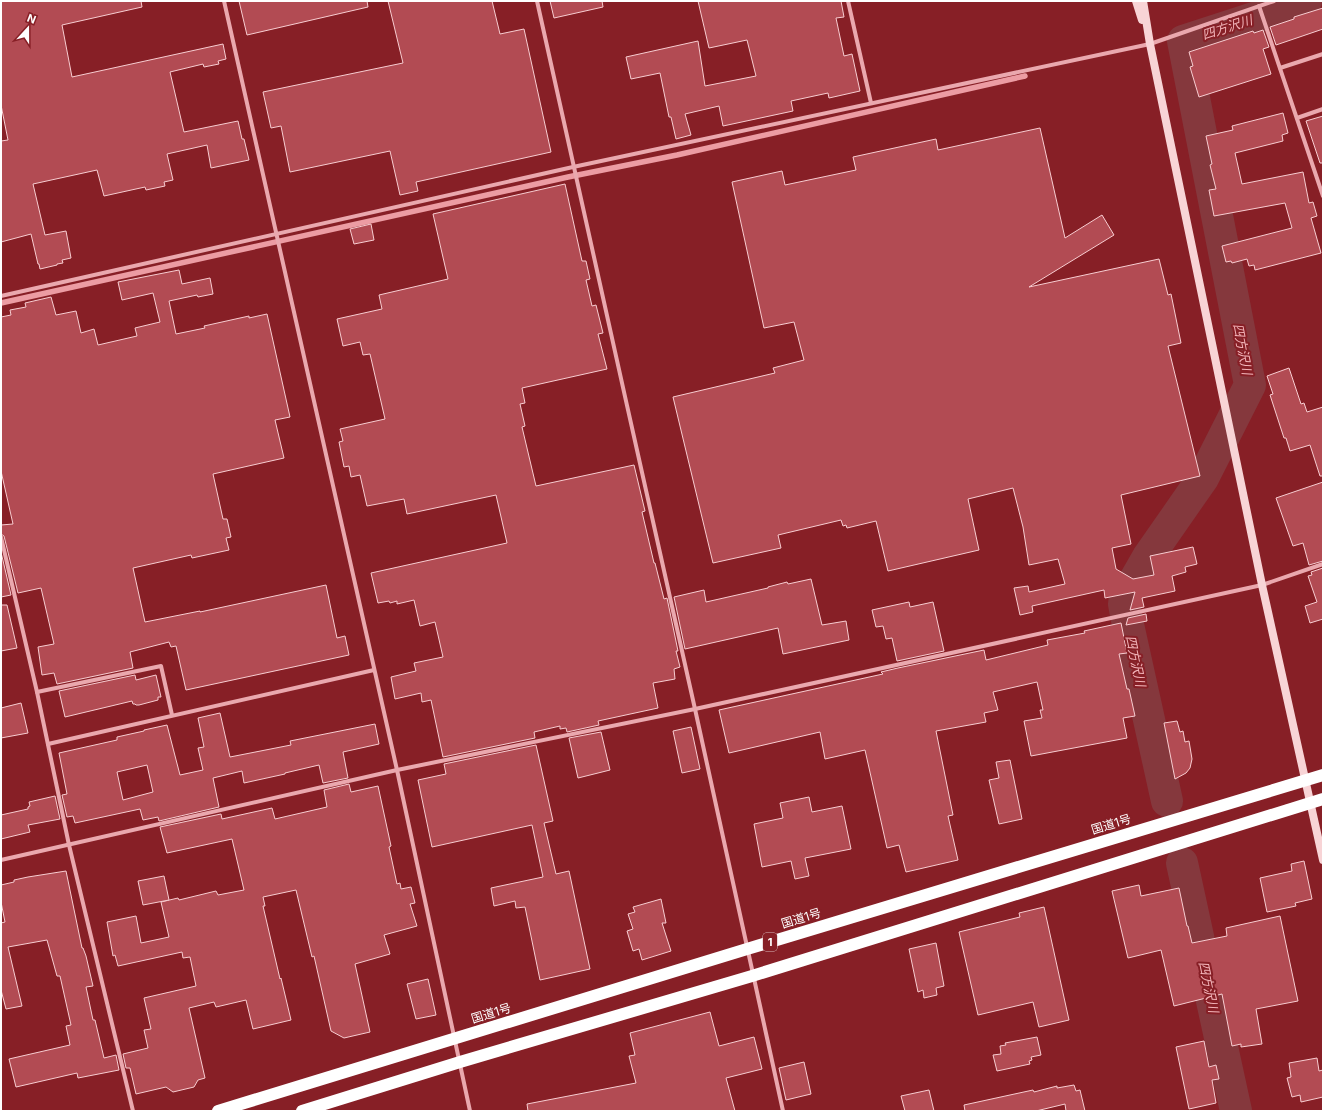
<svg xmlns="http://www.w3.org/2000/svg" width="1324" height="1112" font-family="Inter,'Noto Sans JP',sans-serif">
	<rect width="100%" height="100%" fill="#871f26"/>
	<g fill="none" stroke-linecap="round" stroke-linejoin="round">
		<path stroke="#ec9ca3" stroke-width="5.5" d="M1 303 568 177 677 155 1025 76"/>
		<g stroke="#85383d" stroke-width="32">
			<path d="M1167 801 1127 620 1124 604 1125 597 1148 557 1203 478 1250 385 1183 41 1306 1"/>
			<path d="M1182 863 1236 1111"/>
		</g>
	</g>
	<g fill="#b24b53" stroke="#f8cdd1" fill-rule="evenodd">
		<path d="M1 1H141L142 7 62 25 72 77 223 44 226 59 218 61 219 64 204 67 203 64 170 72 184 132 238 121 242 139H244L249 160 211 168 207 145 167 154 173 180 164 182 165 186 146 190 145 187 104 196 97 170 33 184 45 235 66 231 71 258 62 260 63 263 57 264V265L40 269 39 264H38L31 234 1 242V141L8 140 1 105Z"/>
		<path d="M239 1H367L368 7 247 35Z"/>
		<path d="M388 1H492L500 34 524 29 551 152 416 182 418 191 400 195 390 151 290 172 281 126 271 128 263 92 403 63Z"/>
		<path d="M550 1H602L603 7 554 18Z"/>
		<path d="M698 1H841L844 17 836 18 844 56 852 54 860 91 829 98 828 93 791 101 793 111 723 126 719 106 685 114 691 135 676 139 671 117H669L660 73 631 79 626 57 698 41 705 86 756 76 747 40 709 48Z"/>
		<path d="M1323 8V29L1276 45 1270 27 1294 19V17Z"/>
		<path d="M1263 30 1269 47 1263 49 1271 74 1199 97 1190 67 1193 66 1189 52 1253 31 1254 33Z"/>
		<path d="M1283 113 1288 133 1282 135 1283 141 1235 153 1242 184 1303 172 1309 203 1313 202 1317 216 1311 218 1321 253 1255 270 1254 265 1249 266 1247 259 1232 263 1231 261 1226 262 1222 246 1292 228 1285 203 1214 216 1209 190 1216 189 1210 165 1212 164 1206 136 1233 130 1232 126Z"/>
		<path d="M1323 116V163H1320L1306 121Z"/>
		<path d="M1040 128 1065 238 1102 215 1114 235 1029 287 1159 259 1168 295 1171 294 1181 343 1168 346 1200 476 1121 495 1131 544 1112 548 1116 569 1133 579 1154 575 1150 556 1193 547 1197 564 1185 567 1186 572 1172 576 1175 591 1142 598 1144 607 1130 610 1135 592 1105 598 1104 590 1032 606 1033 612 1020 615 1014 588 1028 586 1029 592 1065 584 1058 559 1029 565 1023 527 1013 488 968 499 979 550 888 571 876 521 847 528 846 525 843 526 841 520 778 535 781 548 713 563 673 397 775 373 773 368 804 360 794 322 764 328 732 182 782 171 785 185 856 170 853 157 936 139 938 150Z"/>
		<path d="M565 184 582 261H586L590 279 586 280 592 306 596 305 603 333 598 334 607 369 522 388 525 403 520 404 525 426 522 427 536 486 634 465 645 511 642 512 654 563H655L664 599 667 598 678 651H676L680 667 674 669 675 679 653 683 658 708 598 721 599 725 567 732 566 728 560 729V726L534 732 535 738 443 757 431 700 422 702 421 693 395 699 391 677 416 671 414 663 443 657 435 622 420 626 414 600 397 604V601L390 603 389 601 378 603 371 573 507 543 496 495 407 514 404 499 367 506 360 475 351 477 349 466 344 467 339 442 343 441 340 429 385 419 370 354 363 355 360 342 343 346 337 319 382 309 379 295 448 279 433 214Z"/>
		<path d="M371 224 374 240 354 244 350 229Z"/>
		<path d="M179 270 182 284 210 278 213 294 198 297 197 295 169 301 176 334 205 328 204 326 249 316V318L267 314 290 417 275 420 284 458 213 474 223 519H227L231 537 226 538 229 550 192 558 191 555 133 568 145 622 200 611V612L326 585 337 638 345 636 349 655 186 690 176 646 171 647 169 642 130 652 133 668 57 684 54 673 42 675 38 647 54 644 41 588 18 593 4 536 1 534V525L13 524 1 471V317L11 315 10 310 26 307 25 303 51 297 56 315 76 311 81 333 94 329 98 345 137 336 135 328 160 322 153 293 122 300 118 282Z"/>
		<path d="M1289 368 1301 404 1304 403 1307 412 1323 407V476H1320L1310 445 1290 451 1286 438H1284L1270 395 1273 394 1267 376Z"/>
		<path d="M1323 482V561L1309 565 1303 543 1293 546 1276 498Z"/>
		<path d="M1 552 11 595 1 597Z"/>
		<path d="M1323 568V619L1310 623 1305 606 1317 602 1308 576 1312 575 1311 572Z"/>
		<path d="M811 579 822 625 846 621 849 640 783 654 778 628 685 649 674 597 704 590 706 602 768 588V587L787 582 788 584Z"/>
		<path d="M909 602 910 607 933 602 944 651 897 661 892 638 886 639 883 626 876 627 872 610Z"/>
		<path d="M1 605H7L17 648 1 651Z"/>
		<path d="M1146 614 1147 621 1126 625 1128 618Z"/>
		<path d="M1121 623 1127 653 1119 654 1127 689H1129L1135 716 1123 718 1127 738 1031 756 1024 721 1042 718 1040 710H1043L1037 682 993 692 998 710 984 713 986 722 936 731 953 815 948 816 958 860 906 872 899 845 887 848 865 750 825 759 820 732 729 753 719 710 883 674 881 672 898 668 984 650 986 660 1048 645 1047 640 1085 633 1084 631Z"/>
		<path d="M135 675 136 680 156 675 161 697H158V700L139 705H136L135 704H133L132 701 65 717 59 691Z"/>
		<path d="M21 703 28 733 1 738V708Z"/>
		<path d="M220 713 230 757 291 745 290 741 375 724 379 744 343 752 348 778 323 783 319 765 285 773V774L244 783 242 771 213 778 219 807 159 821 158 817 143 820 140 809 75 823 73 816 67 817 62 795 67 794 59 753 117 740V737L144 731V730L167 725 180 775 203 770 198 748 204 747 198 718ZM147 765 153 792 123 800 117 772Z"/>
		<path d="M1177 721 1180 732 1183 731 1185 742 1189 741 1192 759 1190 768 1186 773 1175 779 1164 723Z"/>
		<path d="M691 727 700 769 682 773 673 731Z"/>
		<path d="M601 732 610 770 578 778 569 738Z"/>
		<path d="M536 745 553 821 544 823 556 874 569 871 590 969 540 980 525 907 516 908 515 901 494 906 491 888 543 877 532 825 432 847 418 780 446 774 444 764Z"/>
		<path d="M1010 760 1022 819 999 824 989 780 999 778 996 762Z"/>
		<path d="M349 784 351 792 378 786 391 846 389 847 397 884 400 883 401 889 411 887 415 903 410 904 417 926 384 935 390 954 355 964 370 1032 344 1038 331 1031 314 956 312 957 296 890 263 897 265 906H263L280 979 281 978 291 1020 253 1029 246 1000 216 1007 214 1002 189 1008 205 1078 198 1080 194 1087 173 1092 166 1087 136 1094 130 1068H126L123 1054 148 1048 144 1030 151 1029 144 998 196 986 190 957 183 958 182 952 118 966 115 955 113 956 107 922 136 916 141 943 169 937 161 902 178 898 179 900 216 891 218 895 244 890 232 839 167 853 160 827 221 814 222 819 272 808 275 819 327 807 324 790Z"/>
		<path d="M55 796 60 819 28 825 30 832 1 839V815L28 809V807L30 806 29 802Z"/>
		<path d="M809 797 812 812 842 806 851 849 805 858 809 876 795 879 791 861 762 867 754 824 783 818 780 803Z"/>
		<path d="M1304 861 1312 899 1295 903 1296 906 1267 912 1260 878 1292 871 1291 864Z"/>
		<path d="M66 871 82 948H83L86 956 93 986 86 987 93 1020H95L104 1058 116 1055 119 1070 78 1078 77 1073 16 1087 9 1059 70 1045 66 1026 71 1025 60 976H57L47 940 8 947 22 1006 6 1009 1 990V923L5 922 1 902V885L14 882V880L28 877Z"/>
		<path d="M164 876 169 900 143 905 138 881Z"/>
		<path d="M1139 885 1141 896 1179 888 1187 926H1188L1192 943 1227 936 1226 928 1280 916 1298 1001 1256 1009 1262 1044 1241 1047V1044L1232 1046 1222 994 1174 1006 1161 950 1128 958 1112 891Z"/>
		<path d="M661 899 666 923H662L671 951 642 960 639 949 633 951 627 931 633 929 628 914 635 912 633 907Z"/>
		<path d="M1044 907 1069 1020 1039 1027 1033 1002 978 1015 959 932 1020 917 1019 913Z"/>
		<path d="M936 943 944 986 936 988 937 995 924 998 923 990 918 992 909 949Z"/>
		<path d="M428 979 436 1015 416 1019 407 984Z"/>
		<path d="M710 1012 719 1046 754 1037 762 1069 726 1078 735 1111H528L527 1104 636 1083 629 1056 635 1055 630 1033Z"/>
		<path d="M1037 1037 1041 1055 1031 1057 1032 1060 1029 1061 1030 1064 997 1071 993 1055 1001 1054 1000 1046 1006 1045 1005 1043Z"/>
		<path d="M1204 1041 1209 1067 1216 1065 1219 1079 1212 1080 1216 1103 1189 1109 1176 1047Z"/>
		<path d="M1317 1058 1319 1071 1323 1070V1097L1301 1102 1300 1095 1292 1097 1287 1078 1291 1077 1289 1063Z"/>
		<path d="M804 1062 811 1094 786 1100 779 1068Z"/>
		<path d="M1074 1085 1076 1091 1080 1090 1085 1111H1066L1065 1104 1036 1111H965L964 1105 1033 1090 1034 1092 1057 1086V1088Z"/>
		<path d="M929 1090 934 1111H905L901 1096Z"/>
	</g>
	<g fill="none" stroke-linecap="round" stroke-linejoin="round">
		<g stroke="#eaa8ae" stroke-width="4">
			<path d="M224 1 397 770 470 1111"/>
			<path d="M537 1C588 237 643 473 695 709 725 843 753 977 783 1111"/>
			<path d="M848 1 871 103"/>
			<path d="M1259 6 1323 196"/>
			<path d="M1280 68 1323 54"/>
			<path d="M1297 118 1323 109"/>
			<path d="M1 296 573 167 1150 44 1274 1"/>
			<path d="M1 537 37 692 69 845 133 1111"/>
			<path d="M37 692 161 666 172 715"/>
			<path d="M48 744 374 670"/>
			<path d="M1 860 397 770 695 709 1262 585 1323 564"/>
		</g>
		<g stroke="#f8d4d6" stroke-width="8">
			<path d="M1136 1 1142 20"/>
			<path d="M1143 1 1150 44 1262 585 1323 860"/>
		</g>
		<g stroke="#fff" stroke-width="12">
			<path d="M218 1111 747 949 1323 775"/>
			<path d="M302 1111 460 1062 752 976 1323 799"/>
		</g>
	</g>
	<g text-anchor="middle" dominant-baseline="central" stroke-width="4" stroke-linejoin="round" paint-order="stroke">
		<rect fill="#871f26" stroke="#dbbcbe" stroke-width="1" x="763" y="933" width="14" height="18" rx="3"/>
		<g font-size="11" font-weight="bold" fill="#fff">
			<text x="770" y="942">1</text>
		</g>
		<g font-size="12" fill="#fff" stroke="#871f26">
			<text transform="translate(1111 824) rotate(-17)">国道1号</text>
			<text transform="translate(801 918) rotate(-17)">国道1号</text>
			<text transform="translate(491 1013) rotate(-17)">国道1号</text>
		</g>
		<g font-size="13" font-style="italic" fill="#f2b4b9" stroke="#871f26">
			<text transform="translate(1227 27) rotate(-18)">四方沢川</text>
			<text transform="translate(1243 349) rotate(79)">四方沢川</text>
			<text transform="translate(1136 661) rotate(78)">四方沢川</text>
			<text transform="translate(1209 987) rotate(78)">四方沢川</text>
		</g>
	</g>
	<rect width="1324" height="1112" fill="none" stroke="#ffffff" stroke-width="4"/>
	<g transform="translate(28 28) rotate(21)" stroke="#871f26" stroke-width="3" paint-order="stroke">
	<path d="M0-3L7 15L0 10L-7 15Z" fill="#ffffff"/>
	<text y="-6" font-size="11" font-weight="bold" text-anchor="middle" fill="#ffffff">N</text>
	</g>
</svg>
